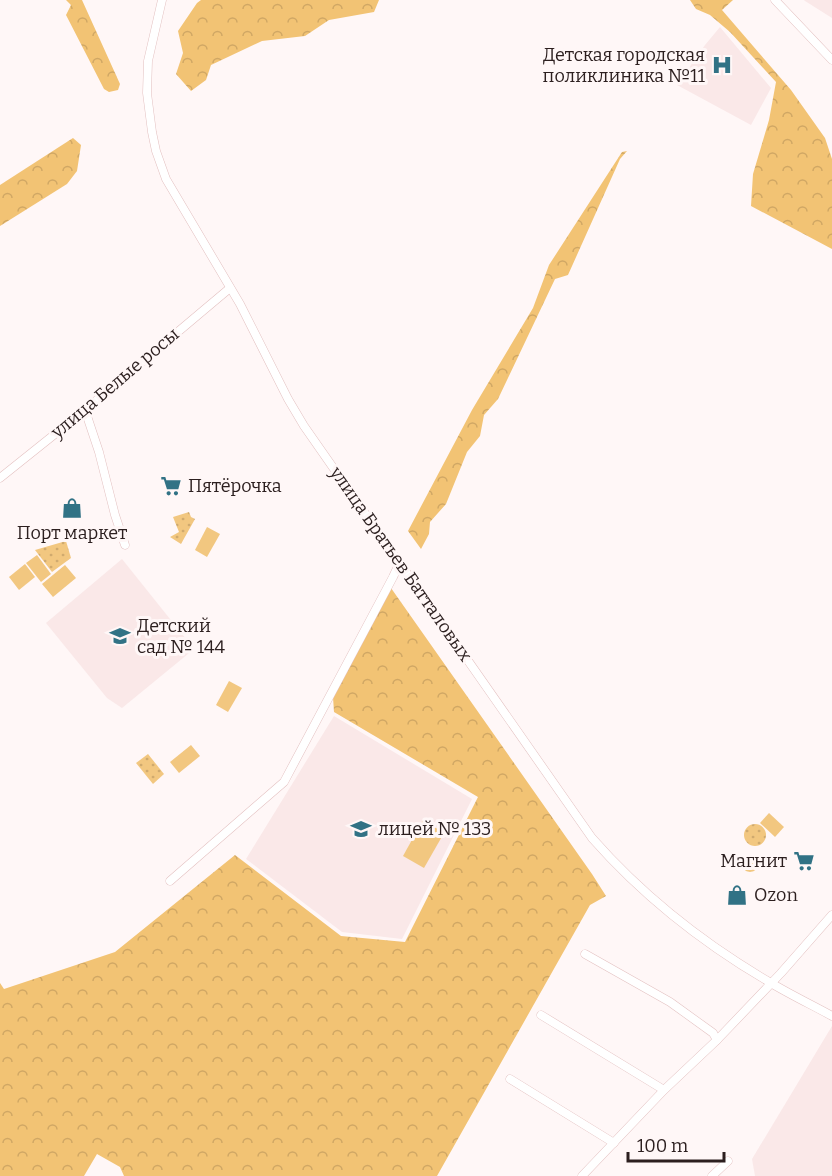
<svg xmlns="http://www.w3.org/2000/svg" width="832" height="1176" font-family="Bitter,serif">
	<defs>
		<pattern id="green-dots" width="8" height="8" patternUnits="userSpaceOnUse" patternTransform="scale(1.5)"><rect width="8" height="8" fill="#f2c780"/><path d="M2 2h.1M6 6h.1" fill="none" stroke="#d0aa6e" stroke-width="1.8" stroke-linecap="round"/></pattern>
		<pattern id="forest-crowns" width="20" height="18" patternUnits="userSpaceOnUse" patternTransform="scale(1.5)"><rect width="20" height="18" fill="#f2c374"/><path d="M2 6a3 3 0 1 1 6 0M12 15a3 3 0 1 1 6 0" fill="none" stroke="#d0a764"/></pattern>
	</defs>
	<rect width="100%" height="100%" fill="#fff7f7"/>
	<g fill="#fae8e8">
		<path d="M804 0H832V18L805 1Z"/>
		<path d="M720 27 771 88 751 125 677 85 705 45Z"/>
		<path d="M122 559 194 649 122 708 107 698 46 623Z"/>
		<path d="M334 716 472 799 402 939 342 932 246 859Z"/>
		<path d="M832 1026V1176H755L752 1159Z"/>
	</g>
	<g fill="url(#green-dots)">
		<path d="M189 512 191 517 195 519 181 544 170 537 179 532 173 517Z"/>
		<path d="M66 541 71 558 52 572 35 550Z"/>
		<path d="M148 754 164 774 153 784 136 763Z"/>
		<circle cx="755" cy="835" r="11"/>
		<circle cx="750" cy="863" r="9"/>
	</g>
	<g fill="url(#forest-crowns)">
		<path d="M66 0H82L120 84 118 90 109 92 104 89 66 15 71 5Z"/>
		<path d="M201 0H379L374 12 329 20 305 36 262 41 211 65 206 80 191 91 176 74 183 53 178 31 197 3Z"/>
		<path d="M690 0H733L722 10 791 90 825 138 832 159V249L751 206 753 174 769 120 776 82 730 32 710 15 696 9Z"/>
		<path d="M73 138 81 145 77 171 67 184 0 226V185Z"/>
		<path d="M627 151 620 159 568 275 555 279 498 399 484 415 480 436 467 452 446 504 430 522 429 534 421 549 408 531 472 410 533 308 549 265 622 152Z"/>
		<path d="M391 588 592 874 606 896 590 905 437 1176H124L120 1167 97 1154 84 1176H0V983L4 989 115 952 235 855 341 936 405 942 478 797 334 712 333 697 379 606Z"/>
	</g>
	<g fill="#f2c780">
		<path d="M207 527 220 534 207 557 195 550Z"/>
		<path d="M37 555 51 574 41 582 26 563Z"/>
		<path d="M25 564 35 577 19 590 9 577Z"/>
		<path d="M65 565 76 578 53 597 42 584Z"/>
		<path d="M229 681 242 688 228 712 216 705Z"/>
		<path d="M191 745 200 756 179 773 170 762Z"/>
		<path d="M769 813 784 827 775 837 760 823Z"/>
		<path d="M423 820 444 833 424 868 403 856Z"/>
	</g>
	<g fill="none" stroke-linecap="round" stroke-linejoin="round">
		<g stroke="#e3c0c0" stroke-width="9">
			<g id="street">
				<path d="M162 0 148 61 147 93 152 132 156 151 166 179 240 304 288 399 304 426 592 838C643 896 704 944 771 983 791 995 812 1005 832 1016"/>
				<path d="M775 0 832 60"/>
				<path d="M85 410 99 452 115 515 125 545"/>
				<path d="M0 478 85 410 230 288"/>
				<path d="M170 881 284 782 393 577 400 562"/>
				<path d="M585 954 670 1002 713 1033 717 1040"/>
				<path d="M541 1015 664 1090"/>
				<path d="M510 1079 614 1143"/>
				<path d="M582 1176 664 1090 717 1040 781 973 832 915"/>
				<path d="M712 1176 728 1161"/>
			</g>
		</g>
		<use href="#street" stroke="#fff" stroke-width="8"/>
	</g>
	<defs>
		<g id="hospital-bare" transform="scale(1.62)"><path d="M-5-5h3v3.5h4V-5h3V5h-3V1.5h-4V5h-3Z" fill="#317285" stroke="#fff7f7" stroke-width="2.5" paint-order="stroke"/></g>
		<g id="supermarket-bare" transform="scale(1.62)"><path d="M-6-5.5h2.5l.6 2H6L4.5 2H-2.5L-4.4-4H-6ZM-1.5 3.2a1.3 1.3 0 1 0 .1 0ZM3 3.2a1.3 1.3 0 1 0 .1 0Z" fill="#317285" stroke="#fff7f7" stroke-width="2.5" paint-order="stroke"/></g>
		<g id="shop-bare" transform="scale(1.62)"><path d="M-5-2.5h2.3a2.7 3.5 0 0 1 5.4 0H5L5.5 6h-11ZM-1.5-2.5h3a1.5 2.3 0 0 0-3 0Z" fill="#317285" stroke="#fff7f7" stroke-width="2.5" paint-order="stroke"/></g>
		<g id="school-bare" transform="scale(1.62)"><path d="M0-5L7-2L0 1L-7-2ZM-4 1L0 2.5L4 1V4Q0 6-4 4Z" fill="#317285" stroke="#fff7f7" stroke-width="2.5" paint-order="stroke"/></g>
	</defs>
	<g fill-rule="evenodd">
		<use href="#hospital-bare" x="722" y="65"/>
		<use href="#supermarket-bare" x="171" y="486"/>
		<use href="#shop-bare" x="72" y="508"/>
		<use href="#school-bare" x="120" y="636"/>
		<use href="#school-bare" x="361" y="829"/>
		<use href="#supermarket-bare" x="804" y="861"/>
		<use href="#shop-bare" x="737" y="895"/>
	</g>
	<g text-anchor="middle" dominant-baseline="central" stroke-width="6" stroke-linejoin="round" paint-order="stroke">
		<g font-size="18" fill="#2c1f1f" stroke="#fff7f7" text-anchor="start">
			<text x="705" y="55" text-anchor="end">Детская городская<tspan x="705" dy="21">поликлиника №11</tspan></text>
			<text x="188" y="486">Пятёрочка</text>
			<text x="72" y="533" text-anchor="middle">Порт маркет</text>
			<text x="137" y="626">Детский<tspan x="137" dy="21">сад № 144</tspan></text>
			<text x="378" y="829">лицей № 133</text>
			<text x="787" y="861" text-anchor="end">Магнит</text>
			<text x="754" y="895">Ozon</text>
		</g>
		<g font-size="18" fill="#2c1f1f" stroke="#fff7f7">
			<text transform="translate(115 383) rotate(-40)">улица Белые росы</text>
			<text transform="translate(401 564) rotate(55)">улица Братьев Батталовых</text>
		</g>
	</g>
	<path d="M628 1152v9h96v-9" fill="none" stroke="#2c1f1f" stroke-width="3"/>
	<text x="637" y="1152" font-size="18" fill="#2c1f1f" stroke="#fff7f7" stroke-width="4.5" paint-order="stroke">100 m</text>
</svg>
